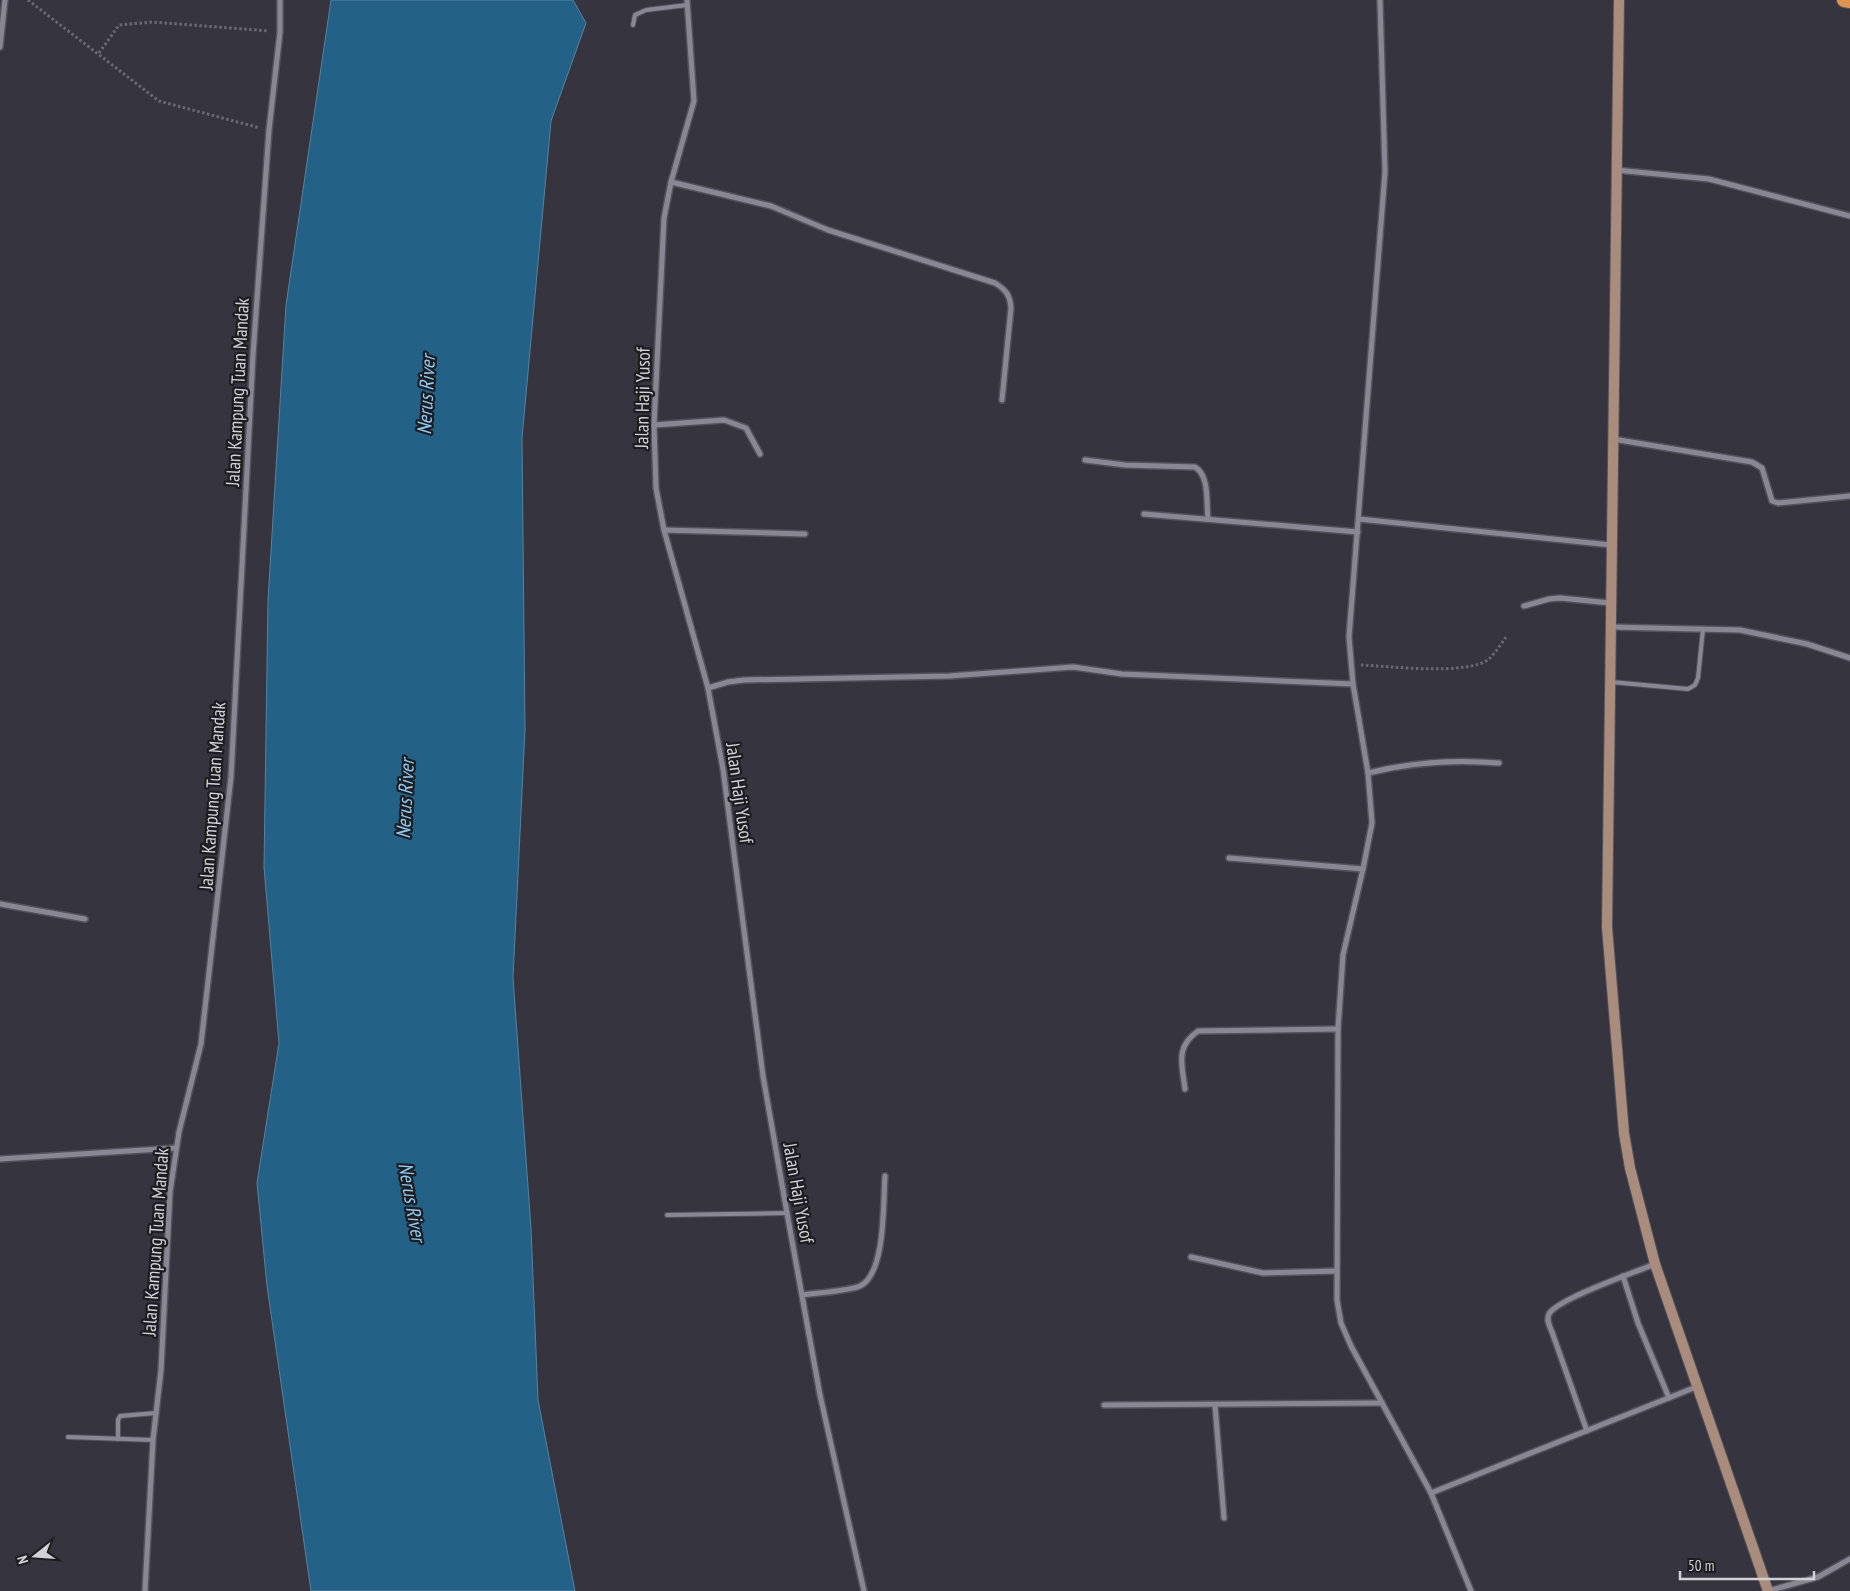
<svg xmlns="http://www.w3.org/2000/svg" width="1850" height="1591" font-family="'PT Sans Narrow',sans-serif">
	<rect width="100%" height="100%" fill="#36343f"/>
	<path fill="#236186" stroke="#58839f" d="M331 0H573L586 23 551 121 522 438 525 729 513 978 531 1228 538 1400 575 1591H311L267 1286 257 1183 279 1043 264 867 268 600 286 305Z"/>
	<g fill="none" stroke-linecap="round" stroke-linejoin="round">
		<g stroke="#53525b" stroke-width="6">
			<g id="service">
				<path d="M633 25 635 15 646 10 687 5"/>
				<path d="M1611 682 1688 689 1695 685 1698 678 1703 629"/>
				<path d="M667 1215 787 1213"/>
				<path d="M68 1437 153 1440"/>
				<path d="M118 1439V1420L120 1416 156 1413"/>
			</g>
		</g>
		<g stroke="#53525b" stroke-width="8">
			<g id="minor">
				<path d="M687 0 694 101 671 182 664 218 654 425 656 488 664 530 708 688 723 769 763 1076 787 1213 820 1395 864 1591"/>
				<path d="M1380 0 1385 172 1349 637 1353 684 1368 773 1372 823 1363 869 1343 955 1338 1029 1337 1300 1341 1323 1351 1346 1431 1493"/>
				<path d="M0 47 5 0"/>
				<path d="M1616 170 1709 179 1850 216"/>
				<path d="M671 182 771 206 828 230 995 283C1006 290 1010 295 1011 308L1002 400"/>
				<path d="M654 425 724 420 746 428 760 454"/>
				<path d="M1613 439 1752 462 1762 468 1772 501 1778 503 1850 496"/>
				<path d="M1085 460 1125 465 1195 467C1210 476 1206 503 1208 519"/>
				<path d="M1144 514 1358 532"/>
				<path d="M1359 519 1611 545"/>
				<path d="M664 530 805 534"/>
				<path d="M1524 606 1549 599 1560 598 1610 603"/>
				<path d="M1610 627 1740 630 1807 644 1850 658"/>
				<path d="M708 688 728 682 744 680 949 676 1073 667 1122 674 1353 684"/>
				<path d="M1368 773C1412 762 1454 759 1499 763"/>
				<path d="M1229 858 1363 869"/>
				<path d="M0 904 85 919"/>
				<path d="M1185 1089C1182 1064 1175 1047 1198 1031L1338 1029"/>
				<path d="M0 1159 176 1148"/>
				<path d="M1191 1257 1263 1273 1337 1271"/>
				<path d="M1623 1276 1638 1323 1669 1398"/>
				<path d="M802 1295C816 1293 848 1291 860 1286 886 1274 883 1201 885 1176"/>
				<path d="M1104 1405 1382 1403"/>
				<path d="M1215 1405 1224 1518"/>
				<path d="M1587 1431 1552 1332C1550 1327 1546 1320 1549 1314 1557 1299 1636 1272 1655 1264"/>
				<path d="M145 1591 153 1440 161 1370 170 1192 179 1132 201 1044 231 777 253 355 269 130 280 32V0"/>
				<path d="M1471 1591 1431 1493 1696 1387"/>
				<path d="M1768 1591 1818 1577 1850 1559"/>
			</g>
		</g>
		<g stroke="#53525b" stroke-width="12">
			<path id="secondary" d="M1619 0 1607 927 1624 1133 1630 1168 1655 1264 1768 1591"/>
		</g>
		<g stroke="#53525b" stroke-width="16">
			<path id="trunk" d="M1844 0 1850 1"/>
		</g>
		<g stroke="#6a6972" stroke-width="3" stroke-dasharray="2.5 2.5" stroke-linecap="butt">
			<path d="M28 0 159 101 260 128"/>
			<path d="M99 53 119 25 152 22 269 31"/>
			<path d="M1361 665C1389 666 1468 676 1489 659 1495 653 1501 644 1506 637"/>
		</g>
		<use href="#service" stroke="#898794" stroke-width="4"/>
		<use href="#minor" stroke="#898794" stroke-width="5"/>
		<use href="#secondary" stroke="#a98c7b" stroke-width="10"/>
		<use href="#trunk" stroke="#de9351" stroke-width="14"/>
	</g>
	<g text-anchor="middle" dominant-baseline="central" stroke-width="4.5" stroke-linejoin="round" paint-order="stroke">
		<g font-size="19" fill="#d2d1d8" stroke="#1d1d21">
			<text transform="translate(237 392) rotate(-87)">Jalan Kampung Tuan Mandak</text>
			<text transform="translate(642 398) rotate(-89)">Jalan Haji Yusof</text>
			<text transform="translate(740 793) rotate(82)">Jalan Haji Yusof</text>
			<text transform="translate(212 796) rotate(-86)">Jalan Kampung Tuan Mandak</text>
			<text transform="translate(799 1193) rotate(80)">Jalan Haji Yusof</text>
			<text transform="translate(155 1242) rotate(-86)">Jalan Kampung Tuan Mandak</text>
		</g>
		<g font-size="20" font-style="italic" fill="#8ec9f1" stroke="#1d1d21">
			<text transform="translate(426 395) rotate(-87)">Nerus River</text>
			<text transform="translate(405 799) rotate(-87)">Nerus River</text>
			<text transform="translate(412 1202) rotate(80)">Nerus River</text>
		</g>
	</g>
	<g transform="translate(35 1556) rotate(253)" stroke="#1d1d21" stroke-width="4" paint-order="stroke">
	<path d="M0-4L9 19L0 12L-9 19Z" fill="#d2d1d8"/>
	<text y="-8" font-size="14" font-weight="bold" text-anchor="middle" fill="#d2d1d8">N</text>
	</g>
	<path d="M1680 1571v8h134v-8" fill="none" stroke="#d2d1d8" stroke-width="2.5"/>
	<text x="1688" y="1571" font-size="15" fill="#d2d1d8" stroke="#1d1d21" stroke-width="4" paint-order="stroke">50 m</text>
</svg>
